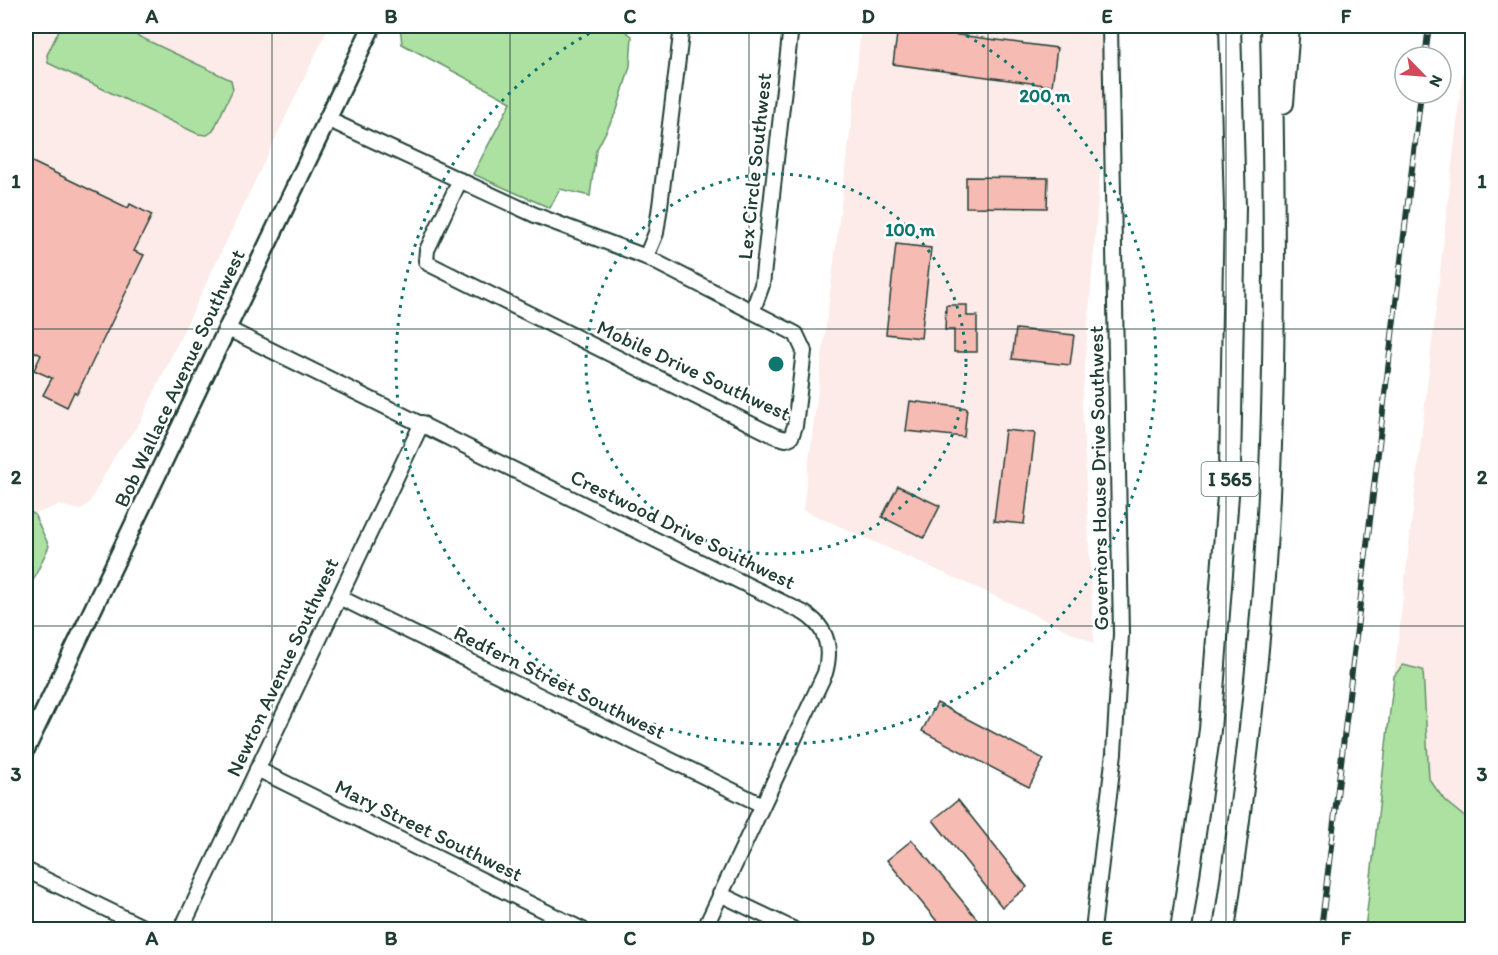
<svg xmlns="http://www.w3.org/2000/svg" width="1498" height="955" font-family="Itim,sans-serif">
	<rect width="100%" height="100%" fill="#fff"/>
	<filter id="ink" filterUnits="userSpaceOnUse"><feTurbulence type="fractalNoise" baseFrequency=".0167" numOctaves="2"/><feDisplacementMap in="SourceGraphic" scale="12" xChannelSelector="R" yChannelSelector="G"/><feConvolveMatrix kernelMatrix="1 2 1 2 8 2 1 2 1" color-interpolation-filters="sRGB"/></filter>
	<g filter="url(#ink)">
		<g fill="#fcebe8">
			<path d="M26 26H329L139 424 116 454 89 503 80 510 59 505 34 514 26 510Z"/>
			<path d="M861 26H1102L1104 123 1082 402 1094 643 982 590 803 510 854 101Z"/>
			<path d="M1468 26H1472V929L1367 914Z"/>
		</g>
		<g fill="#ace1a2" stroke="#668f6b" stroke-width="1.5">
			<path d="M61 26H117L231 80 233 89 213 131 207 135 198 134 48 63 47 55Z"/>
			<path d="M400 26H618L632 36 630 66 617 110 596 151 590 196 560 189 550 208 473 174 511 102 402 44Z"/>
			<path d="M26 510 34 514 49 546 26 596Z"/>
			<path d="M1403 665 1423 670 1429 779 1445 801 1472 823V929H1365L1394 676Z"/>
		</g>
		<g fill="#f6bbb3" stroke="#1f3d34" stroke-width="1.5">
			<path d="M898 27 1057 48 1052 86 893 64Z"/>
			<path d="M26 159 128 208 130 204 152 215 134 251 144 255 77 394 74 392 67 407 43 395 52 378 34 370 41 355 26 347Z"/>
			<path d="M966 177 1048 178 1047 208 966 207Z"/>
			<path d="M896 244 931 248 921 338 886 334Z"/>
			<path d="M946 305H967V316H977V352H954V330H945Z"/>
			<path d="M1016 329 1074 335 1070 365 1012 359Z"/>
			<path d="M910 401 967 408 964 437 906 431Z"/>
			<path d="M1005 430 1035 433 1024 524 994 521Z"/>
			<path d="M898 486 940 506 924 538 882 517Z"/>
			<path d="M937 703 1044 759 1029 787 922 731Z"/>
			<path d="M958 800 1027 887 1002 907 933 820Z"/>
			<path d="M912 840 982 925 977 930H944L887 860Z"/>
		</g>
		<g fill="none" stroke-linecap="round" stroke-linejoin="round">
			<g stroke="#1f3d34" stroke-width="18">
				<g id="minor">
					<path d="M327 119 535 215 646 257 796 334 804 351 795 426 791 437 786 439 775 436 429 264 426 261 427 250 460 180"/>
					<path d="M646 257 656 233 660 206 682 26"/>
					<path d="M753 310 762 285 791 26"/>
					<path d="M226 328 804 613C827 627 832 648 825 673L704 930"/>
					<path d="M339 597 762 805"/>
					<path d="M257 769 583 930"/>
					<path d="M26 870 149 930"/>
					<path d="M720 894 793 929"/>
					<path d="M181 930 422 423"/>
					<path d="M1093 930 1114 753 1121 634 1110 26"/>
				</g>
			</g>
			<g stroke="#1f3d34" stroke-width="21">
				<path id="major" d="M26 749 372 26"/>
			</g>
			<g stroke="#1f3d34" stroke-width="24">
				<g id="highway">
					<path d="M1283 103 1289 26"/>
					<path d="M1181 930 1210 730 1230 469 1235 207 1230 26"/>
					<path d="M1224 930C1246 778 1264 625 1270 472 1276 323 1274 174 1271 26"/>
				</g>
			</g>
			<use href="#minor" stroke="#fff" stroke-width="14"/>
			<use href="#major" stroke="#fff" stroke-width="16"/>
			<use href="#highway" stroke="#fff" stroke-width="20"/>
			<g stroke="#1f3d34" stroke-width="6">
				<g id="rail">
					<path d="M1425 57 1429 26"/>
					<path d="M1321 930 1421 93"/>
				</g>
			</g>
			<use href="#rail" stroke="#fff" stroke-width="4" stroke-dasharray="11" stroke-linecap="butt"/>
		</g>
	</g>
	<path fill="none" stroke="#1f3d34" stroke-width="1.5" stroke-opacity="0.55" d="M272 26V930M510 26V930M749 26V930M988 26V930M1226 26V930M26 329H1472M26 626H1472"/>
	<g fill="none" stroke="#0f766e" stroke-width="3" stroke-dasharray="3 6">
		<circle cx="776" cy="364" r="190"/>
		<path d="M951 27A380 380 0 1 1 601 27"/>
	</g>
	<g text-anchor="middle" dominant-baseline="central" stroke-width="5" stroke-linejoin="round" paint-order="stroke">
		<rect fill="#fff" stroke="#627771" stroke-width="1.5" x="1201.5" y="462" width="57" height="34" rx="4.5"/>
		<g font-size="20" font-weight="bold" fill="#1f3d34">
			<text x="1230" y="479">I 565</text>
		</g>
		<g font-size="21" fill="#1f3d34" stroke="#fff">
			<text transform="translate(754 166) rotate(-84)">Lex Circle Southwest</text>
			<text transform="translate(694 370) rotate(25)">Mobile Drive Southwest</text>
			<text transform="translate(179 378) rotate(-65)">Bob Wallace Avenue Southwest</text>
			<text transform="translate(1098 478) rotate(-91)">Governors House Drive Southwest</text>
			<text transform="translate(683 529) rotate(26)">Crestwood Drive Southwest</text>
			<text transform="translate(282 667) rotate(-65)">Newton Avenue Southwest</text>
			<text transform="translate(560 682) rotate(26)">Redfern Street Southwest</text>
			<text transform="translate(429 830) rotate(26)">Mary Street Southwest</text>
		</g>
	</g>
	<circle cx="776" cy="364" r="9" fill="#0f766e" stroke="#fff" stroke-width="3"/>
	<g font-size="18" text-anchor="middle" font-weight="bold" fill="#0f766e" stroke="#fff" stroke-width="5" stroke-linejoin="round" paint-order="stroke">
		<text x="1045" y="102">200 m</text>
		<text x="910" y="236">100 m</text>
	</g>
	<rect width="1498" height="955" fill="none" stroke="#fff" stroke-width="66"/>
	<g transform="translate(1423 75) rotate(115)"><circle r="28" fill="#ffffff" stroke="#a5b1ae" stroke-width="1.5"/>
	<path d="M0-4.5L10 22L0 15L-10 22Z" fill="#d1495b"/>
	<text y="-9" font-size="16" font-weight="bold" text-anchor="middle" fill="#1f3d34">N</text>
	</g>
	<rect x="33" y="33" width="1432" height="889" fill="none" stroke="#1f3d34" stroke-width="2"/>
	<g font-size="20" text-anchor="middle" font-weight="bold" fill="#1f3d34">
		<text x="152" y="23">A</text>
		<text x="391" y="23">B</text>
		<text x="630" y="23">C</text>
		<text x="868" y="23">D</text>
		<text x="1107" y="23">E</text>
		<text x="1346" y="23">F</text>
		<text x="16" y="188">1</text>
		<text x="1482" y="188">1</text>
		<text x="16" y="484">2</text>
		<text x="1482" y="484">2</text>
		<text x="16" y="781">3</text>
		<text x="1482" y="781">3</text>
		<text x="152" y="945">A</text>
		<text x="391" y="945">B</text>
		<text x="630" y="945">C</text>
		<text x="868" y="945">D</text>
		<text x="1107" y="945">E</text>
		<text x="1346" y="945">F</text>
	</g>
</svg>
